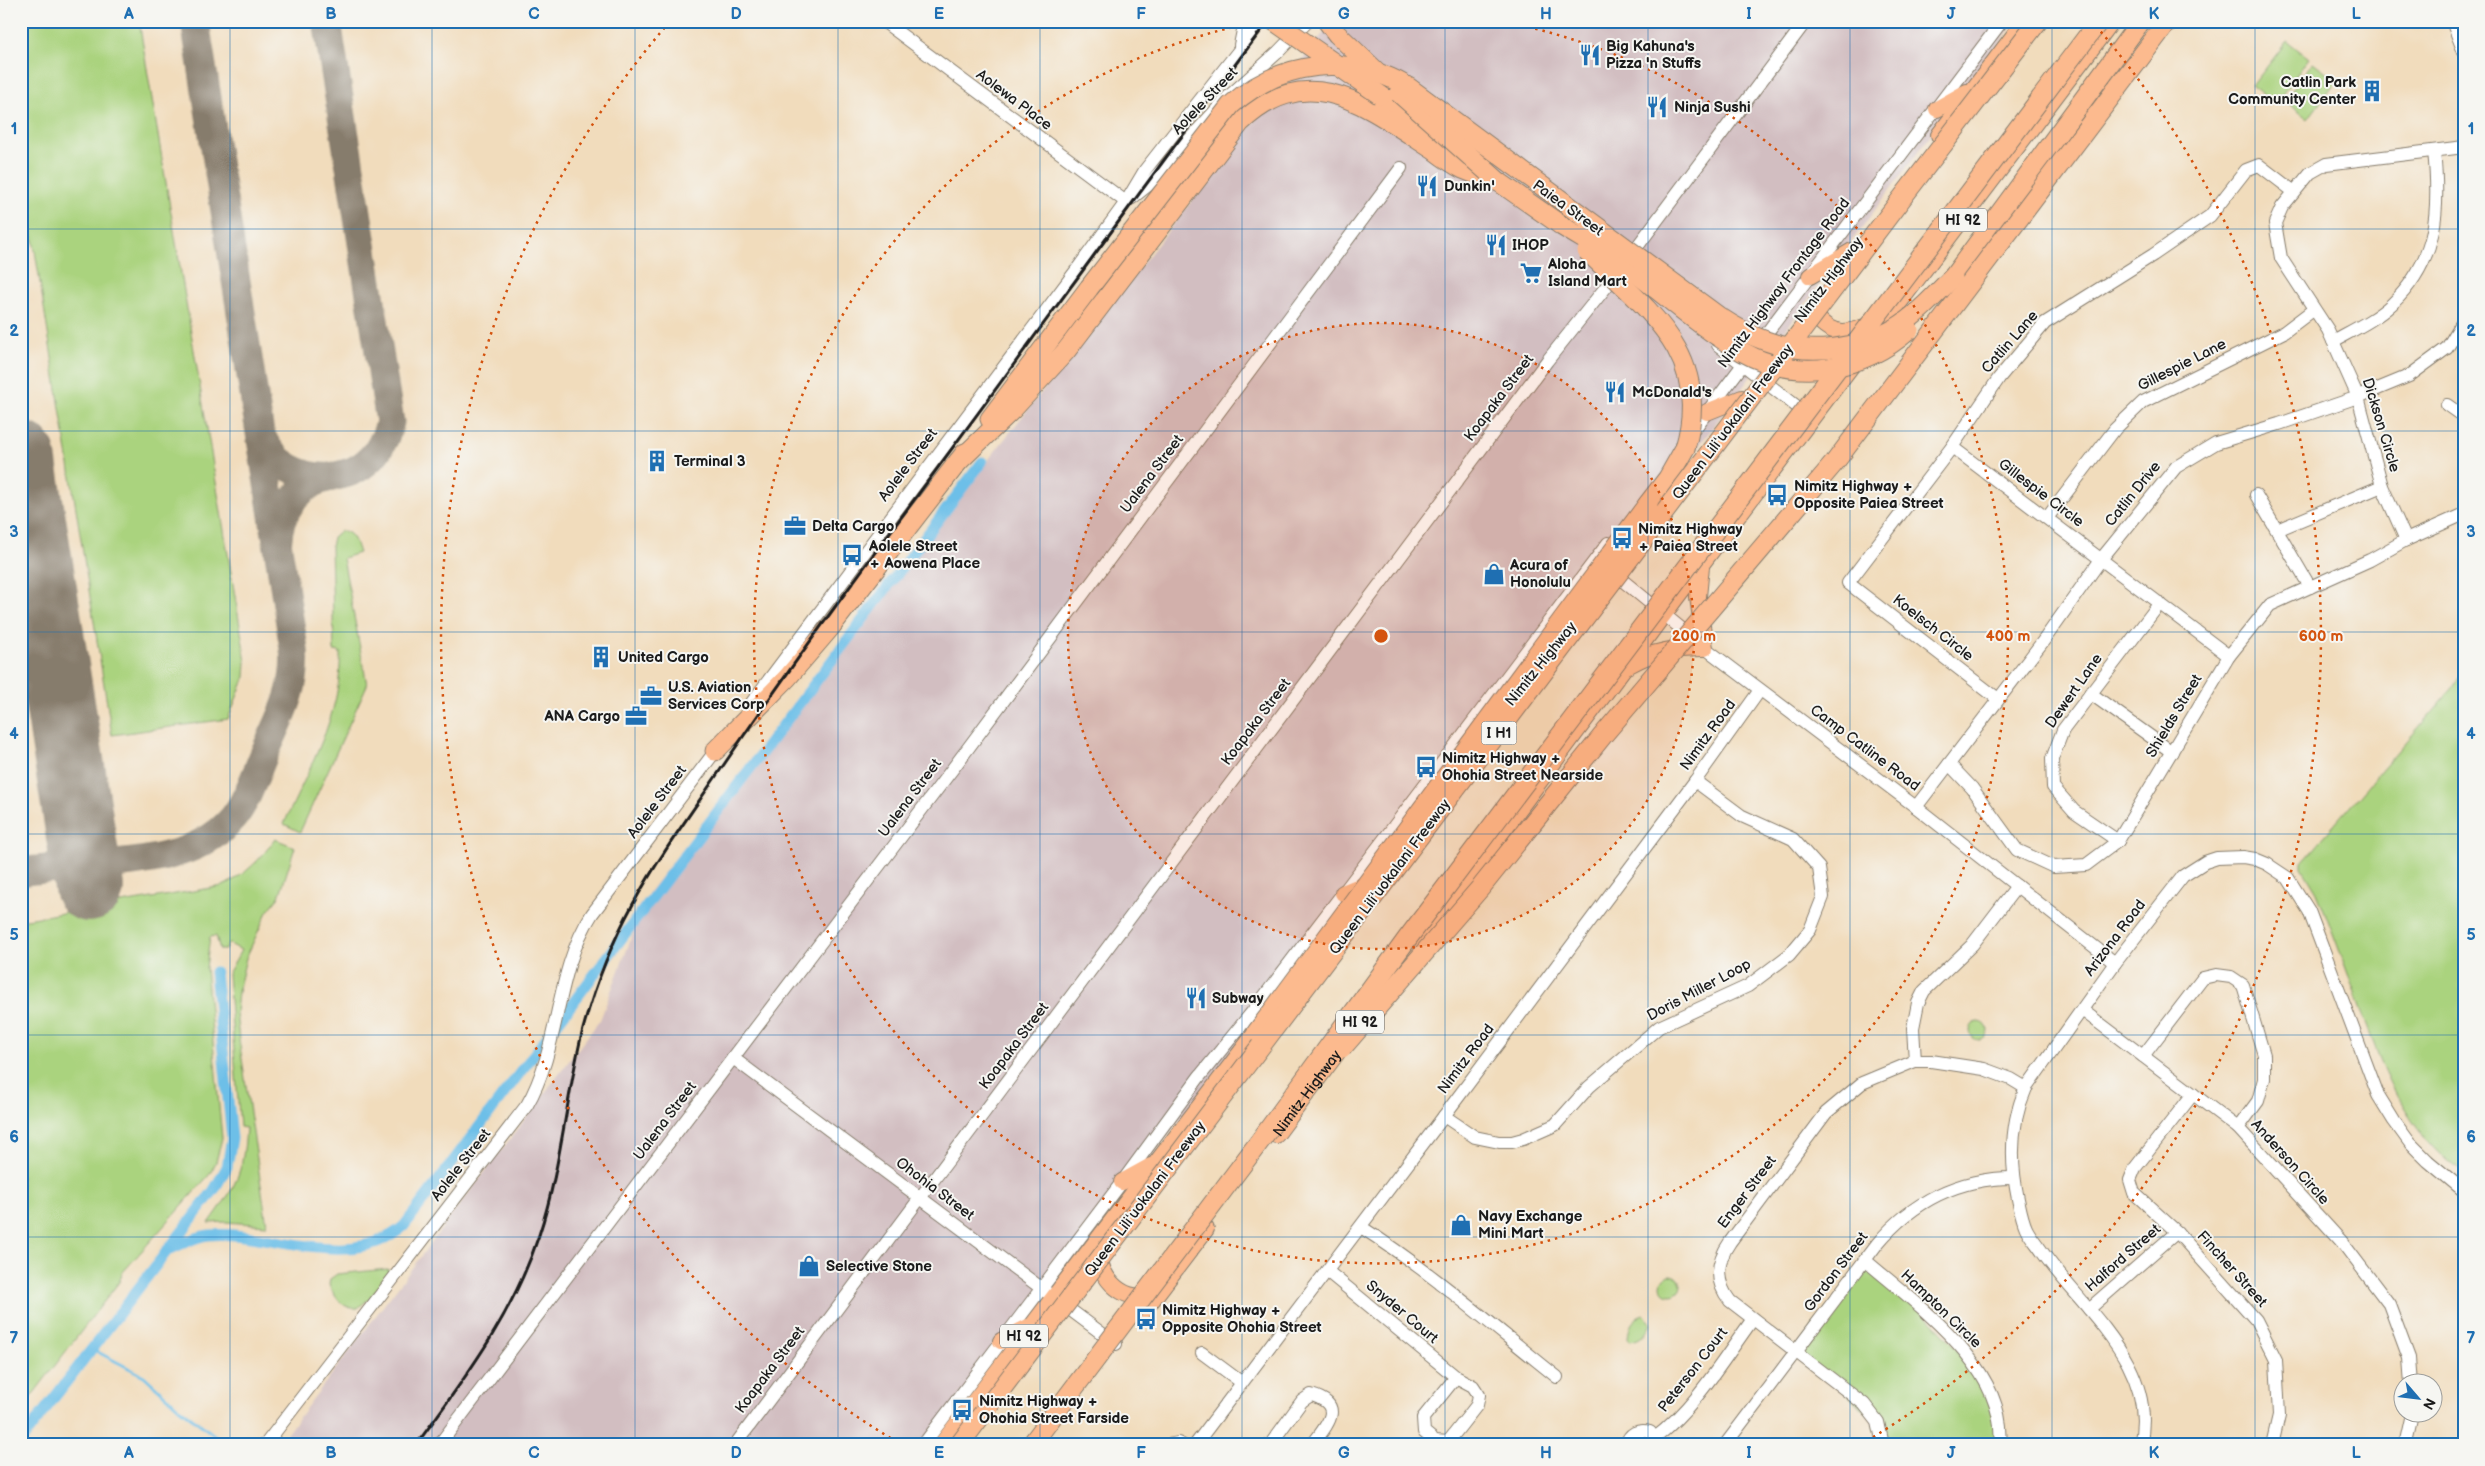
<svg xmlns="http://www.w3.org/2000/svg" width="2485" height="1466" font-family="'Balsamiq Sans',sans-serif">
	<rect width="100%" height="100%" fill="#f6f6f2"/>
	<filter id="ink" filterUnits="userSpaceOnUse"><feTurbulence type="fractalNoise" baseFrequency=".02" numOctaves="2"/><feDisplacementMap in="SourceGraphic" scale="10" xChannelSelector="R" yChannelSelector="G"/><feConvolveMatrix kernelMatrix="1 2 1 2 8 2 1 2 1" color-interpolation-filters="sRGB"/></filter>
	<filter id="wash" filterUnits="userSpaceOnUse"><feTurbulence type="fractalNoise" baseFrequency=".0096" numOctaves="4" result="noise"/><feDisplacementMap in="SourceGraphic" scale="20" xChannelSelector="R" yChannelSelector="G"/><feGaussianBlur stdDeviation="1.12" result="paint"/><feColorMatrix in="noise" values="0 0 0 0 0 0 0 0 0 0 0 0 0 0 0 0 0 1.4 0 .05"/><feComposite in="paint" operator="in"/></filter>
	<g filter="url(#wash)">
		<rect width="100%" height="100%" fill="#f1dcbc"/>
		<path fill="#d2bec1" d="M1333 21H2016L1684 466 930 1445H278L600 1020 649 892Z"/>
		<g fill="#aad37e" stroke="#63784d">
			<path d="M21 21H139L246 662 245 677 228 719 112 735 21 163Z"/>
			<path d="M2287 41 2309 58 2275 104 2252 86Z"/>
			<path d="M2313 62 2337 80 2308 119 2284 100Z"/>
			<path d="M340 531C354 531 355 542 359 553L343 558 367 685 300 832 284 824C308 769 343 714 340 652L334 651 331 547 333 537Z"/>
			<path d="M2464 671V1173C2405 1136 2380 1061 2357 999 2344 963 2331 927 2317 892L2302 867V862L2452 689Z"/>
			<path d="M275 839 295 847 279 897 267 912 246 958 238 992 236 1013 239 1039 267 1225 226 1222 209 1223C236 1186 243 1175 246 1128L240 1127 228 974 241 950 228 943 225 950H220L216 936 210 937 206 968 222 1138 216 1162 210 1174 123 1272 119 1282 21 1410V920L223 886C246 874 260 860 275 839Z"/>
			<circle cx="1979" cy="1031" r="9"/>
			<path d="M1865 1260 1920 1308 1986 1380 2000 1445H1883L1878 1422 1795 1351Z"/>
			<path d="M388 1269 389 1273 370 1298 358 1308C343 1310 335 1297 329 1285L330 1279 337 1274Z"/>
			<circle cx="1671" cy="1285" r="10"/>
			<path d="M1644 1315 1651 1324C1647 1333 1641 1340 1630 1341L1628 1338C1629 1327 1632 1318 1644 1315Z"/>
		</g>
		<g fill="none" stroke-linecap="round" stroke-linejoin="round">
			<path stroke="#6dbfe8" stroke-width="3" d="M92 1349 144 1376 179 1408 227 1445"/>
			<g stroke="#6dbfe8" stroke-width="11">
				<path d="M166 1251C179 1246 195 1236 209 1235 273 1230 350 1273 404 1226L982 462"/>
				<path d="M21 1441 214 1190 227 1167 232 1138 215 972"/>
			</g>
			<g stroke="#867c6c" stroke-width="29">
				<path d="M261 435C273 464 302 479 332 477"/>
				<path d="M278 539C279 515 295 491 318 481 330 476 343 476 355 470 374 460 385 442 390 422L327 21"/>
				<path d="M21 872C87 861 186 874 233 818 248 800 256 772 266 750 281 717 298 687 294 649L195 21"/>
			</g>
			<path stroke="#867c6c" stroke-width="70" d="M21 456 89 887"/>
		</g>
	</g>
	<g filter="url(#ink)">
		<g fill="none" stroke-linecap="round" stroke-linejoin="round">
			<g stroke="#867c6c" stroke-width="14">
				<g id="minor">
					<path d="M883 21 1126 202"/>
					<path d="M2452 21 2464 52"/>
					<path d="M1240 45 1245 21"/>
					<path d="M1132 198 1147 186 1227 98 1278 52 1308 21"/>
					<path d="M2333 341C2353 330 2375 320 2392 304 2438 260 2440 210 2434 151"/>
					<path d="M1718 345 1809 416"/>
					<path d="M2447 405 2464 417"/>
					<path d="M1689 436 2002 21"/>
					<path d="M1952 447 2229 656"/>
					<path d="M2256 495 2310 587"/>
					<path d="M2047 518 2115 429 2143 402 2284 332 2313 310"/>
					<path d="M2277 530 2382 486"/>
					<path d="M2406 540 2382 486 2358 397 2328 330 2281 258 2275 223 2282 207 2310 173 2326 164 2464 147"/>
					<path d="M1611 571 1705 648 1916 807 2115 963"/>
					<path d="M2090 693 2172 752"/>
					<path d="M1998 699 1848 583 1952 447 1999 378 2045 323 2153 255 2210 216 2246 170 2259 165 2293 191"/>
					<path d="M747 709 1078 268 1126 202 1145 170 1262 21"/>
					<path d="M1949 764 1972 788 2017 850 2054 867 2086 865 2118 841 2229 656 2270 605 2370 560 2406 540 2464 514"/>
					<path d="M1916 807 2044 640 2102 558 2176 467 2216 443 2279 424 2358 397 2409 376 2447 348 2464 320"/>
					<path d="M2118 841 2074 811 2053 787 2052 759 2063 730 2160 603"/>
					<path d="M2082 1010 2238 1128 2342 1242 2389 1304 2409 1358 2411 1384"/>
					<path d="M2143 1056 2203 978 2216 975 2231 977 2243 985 2264 1055V1079L2258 1101 2238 1128"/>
					<path d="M733 1058 1116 1344"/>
					<path d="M1915 1061 1913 1028 1918 1003 1924 991 1972 945 2017 886"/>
					<path d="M2193 1094 2135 1168 2130 1180 2134 1193 2177 1232 2256 1320 2276 1360 2279 1415 2272 1445"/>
					<path d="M1444 1116 1475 1137 1499 1142H1512L1523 1139 1555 1125 1589 1087 1659 1027 1748 986 1789 955 1810 930 1823 897 1819 868 1793 839 1742 816 1695 781"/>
					<path d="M1361 1227C1430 1271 1493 1326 1557 1377"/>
					<path d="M1865 1260C1917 1305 2008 1368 2000 1445"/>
					<path d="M1327 1271 1456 1377 1473 1386 1479 1395 1477 1405 1448 1442 1435 1441 1424 1432 1423 1418 1456 1377"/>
					<path d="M2089 1309 2177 1232"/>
					<path d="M1202 1353 1241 1382"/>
					<path d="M1655 1438C1696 1406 1723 1360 1753 1319"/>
					<path d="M265 1445 527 1105C561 1046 554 973 592 914L720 745"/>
					<path d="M439 1445 957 763 1401 168"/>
					<path d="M735 1445 1547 361 1622 267 1806 21"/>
					<path d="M923 1445 1122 1182 1199 1077 1253 1011 1382 842 1608 543"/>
					<path d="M1168 1445 1178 1443 1182 1445"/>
					<path d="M1195 1445 1444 1116 1695 781 1760 690"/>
					<path d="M1270 1445 1302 1401 1311 1395C1347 1405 1326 1426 1312 1445"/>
					<path d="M1626 1445C1629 1433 1638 1429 1650 1432L1658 1445"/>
					<path d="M1725 1445 1877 1244C1912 1202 1958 1178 2013 1178"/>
					<path d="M1883 1445 1878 1422 1864 1404 1730 1301C1715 1282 1716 1262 1730 1242L1826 1113 1862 1083 1915 1061H1931L1984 1069 2011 1079 2026 1088"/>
					<path d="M2140 1445C2159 1366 2084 1311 2043 1253 2038 1245 2030 1237 2026 1228 2022 1219 2020 1208 2018 1199 2010 1161 2010 1124 2026 1088L2115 963 2183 876 2205 862 2217 858 2243 857 2255 859 2267 864 2288 878 2309 911 2378 1095 2394 1121 2410 1143 2428 1161 2464 1191"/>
					<path d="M2405 1445 2412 1414"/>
				</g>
			</g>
			<g stroke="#867c6c" stroke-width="18">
				<g id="major">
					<path d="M1937 109 1967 92"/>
					<path d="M1939 135 2025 21"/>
					<path d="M1810 276 1852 251"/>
					<path d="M1817 303 1816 316C1833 339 1851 333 1875 323"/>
					<path d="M1707 412 1742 398"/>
					<path d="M1629 665C1657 649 1674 649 1705 648L1698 597 1701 566"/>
					<path d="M1343 893 1370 882"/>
					<path d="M1398 971 1675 599 2112 21"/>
					<path id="s1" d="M1276 1135 1348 1038"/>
					<path d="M1122 1182 1151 1166"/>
					<path d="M1100 1251C1096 1278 1129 1308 1154 1292"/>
					<path d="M1142 1313 1206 1229"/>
					<path d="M1001 1341 1028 1327"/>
					<path d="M941 1445 1264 1022"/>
				</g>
			</g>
			<g stroke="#867c6c" stroke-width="21">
				<g id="highway">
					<path d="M1380 95 1437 136"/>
					<path d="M1489 175 1562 226"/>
					<path d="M1953 277 2141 21"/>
					<path d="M990 419 1089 288"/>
					<path d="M958 462 1012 410 1066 351 1240 123C1310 56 1370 109 1434 150 1443 157 1453 164 1463 169 1475 174 1487 178 1499 182"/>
					<path d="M1648 504 1668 478 1685 448"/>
					<path d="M715 751 787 678 829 629 965 453"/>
				</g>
			</g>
			<use href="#minor" stroke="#fff" stroke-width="12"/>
			<use href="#major" stroke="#fcba8e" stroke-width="16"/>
			<use href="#highway" stroke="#fcba8e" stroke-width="19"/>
			<path stroke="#1c1c1c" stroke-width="3" d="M416 1445C465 1378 513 1315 539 1235 561 1169 566 1097 583 1029 595 985 611 944 633 904 660 855 694 809 725 763 787 672 851 584 917 496 1034 338 1149 178 1268 21"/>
			<g stroke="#867c6c" stroke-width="21" stroke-linecap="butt">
				<g id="highway-bridge">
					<path d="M1274 21 1380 95"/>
					<path d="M1327 21 1337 34 1377 72"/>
					<path d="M1399 93 1499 182"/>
					<path d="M1562 226C1586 241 1613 255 1636 273 1671 300 1704 330 1743 352 1798 383 1864 370 1909 330"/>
					<path d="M1587 251C1647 310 1713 354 1685 448"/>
					<path d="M1089 288 1231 105C1282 60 1350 53 1408 87L1718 316C1733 326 1749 335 1766 341 1806 356 1859 350 1896 328 1917 315 1935 295 1953 277"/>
					<path d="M1257 1032 1648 504"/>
					<path d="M1342 1048 1482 886 1604 734 1835 462 2168 21"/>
					<path d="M959 1445 1905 194 2038 21"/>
					<path d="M1031 1445 1260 1141 1407 939 2099 21"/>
				</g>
			</g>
			<use href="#highway-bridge" stroke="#fcba8e" stroke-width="19"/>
		</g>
	</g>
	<path fill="none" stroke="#1f6fb2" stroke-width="1" stroke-opacity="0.55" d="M230 21V1445M432 21V1445M635 21V1445M838 21V1445M1040 21V1445M1242 21V1445M1445 21V1445M1648 21V1445M1850 21V1445M2052 21V1445M2255 21V1445M21 229H2464M21 431H2464M21 632H2464M21 834H2464M21 1035H2464M21 1237H2464"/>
	<circle cx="1381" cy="636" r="313" fill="#d4530e" fill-opacity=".12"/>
	<g fill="none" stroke="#d4530e" stroke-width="2.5" stroke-dasharray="2.5 5">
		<circle cx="1381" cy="636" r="313"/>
		<path d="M1506 22A627 627 0 1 1 1256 22"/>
		<path d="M897 1442A940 940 0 0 1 666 26M2096 26A940 940 0 0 1 1865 1442"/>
	</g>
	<defs>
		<g id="restaurant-bare" transform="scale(1.725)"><path d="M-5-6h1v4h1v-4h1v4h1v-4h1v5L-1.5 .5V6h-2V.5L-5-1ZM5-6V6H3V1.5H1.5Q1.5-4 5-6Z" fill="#1f6fb2" stroke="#f6f6f2" stroke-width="2.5" paint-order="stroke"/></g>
		<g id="building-bare" transform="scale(1.725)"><path d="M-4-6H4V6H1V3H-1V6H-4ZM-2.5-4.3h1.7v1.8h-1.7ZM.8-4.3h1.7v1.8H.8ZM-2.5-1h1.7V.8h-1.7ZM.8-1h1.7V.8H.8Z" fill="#1f6fb2" stroke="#f6f6f2" stroke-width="2.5" paint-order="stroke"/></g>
		<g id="supermarket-bare" transform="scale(1.725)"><path d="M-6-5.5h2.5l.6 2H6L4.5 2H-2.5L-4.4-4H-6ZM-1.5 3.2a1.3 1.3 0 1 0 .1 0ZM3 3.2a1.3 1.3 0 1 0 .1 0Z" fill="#1f6fb2" stroke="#f6f6f2" stroke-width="2.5" paint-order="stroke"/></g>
		<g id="bus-bare" transform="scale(1.725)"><path d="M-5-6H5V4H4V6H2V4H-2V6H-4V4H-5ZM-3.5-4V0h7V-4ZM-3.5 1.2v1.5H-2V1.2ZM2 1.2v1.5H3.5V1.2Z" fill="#1f6fb2" stroke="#f6f6f2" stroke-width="2.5" paint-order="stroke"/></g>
		<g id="office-bare" transform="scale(1.725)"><path d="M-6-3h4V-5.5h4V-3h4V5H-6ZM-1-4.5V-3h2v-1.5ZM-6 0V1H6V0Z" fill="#1f6fb2" stroke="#f6f6f2" stroke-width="2.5" paint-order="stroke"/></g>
		<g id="shop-bare" transform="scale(1.725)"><path d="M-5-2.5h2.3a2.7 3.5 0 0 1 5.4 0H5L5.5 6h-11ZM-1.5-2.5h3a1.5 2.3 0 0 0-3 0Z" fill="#1f6fb2" stroke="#f6f6f2" stroke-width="2.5" paint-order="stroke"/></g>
	</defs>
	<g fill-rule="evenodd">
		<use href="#restaurant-bare" x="1590" y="55"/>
		<use href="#building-bare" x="2372" y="91"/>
		<use href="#restaurant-bare" x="1657" y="107"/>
		<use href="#restaurant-bare" x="1427" y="186"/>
		<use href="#restaurant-bare" x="1496" y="245"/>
		<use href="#supermarket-bare" x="1531" y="273"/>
		<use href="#restaurant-bare" x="1615" y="392"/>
		<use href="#building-bare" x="657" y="461"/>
		<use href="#bus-bare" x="1777" y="495"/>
		<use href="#office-bare" x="795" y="526"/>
		<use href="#bus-bare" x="1622" y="538"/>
		<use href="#bus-bare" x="852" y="555"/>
		<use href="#shop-bare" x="1494" y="574"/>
		<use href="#building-bare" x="601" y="657"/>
		<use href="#office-bare" x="651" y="696"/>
		<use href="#office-bare" x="636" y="716"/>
		<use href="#bus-bare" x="1426" y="767"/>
		<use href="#restaurant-bare" x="1196" y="998"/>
		<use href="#shop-bare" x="1461" y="1225"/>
		<use href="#shop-bare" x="809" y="1266"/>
		<use href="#bus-bare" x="1146" y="1319"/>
		<use href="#bus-bare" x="962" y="1410"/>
	</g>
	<g text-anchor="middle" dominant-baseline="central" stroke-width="4" stroke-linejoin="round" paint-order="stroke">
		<g fill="#f6f6f2" stroke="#5d5d5c" stroke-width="1">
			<rect x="1939" y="208.5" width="48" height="23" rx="4"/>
			<rect x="1481.5" y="721.5" width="35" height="23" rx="4"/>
			<rect x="1336" y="1010.5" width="48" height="23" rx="4"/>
			<rect x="1000" y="1324.5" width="48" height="23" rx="4"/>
		</g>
		<g font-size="14" font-weight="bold" fill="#1c1c1c">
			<text x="1963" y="220">HI 92</text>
			<text x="1499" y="733">I H1</text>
			<text x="1360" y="1022">HI 92</text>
			<text x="1024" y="1336">HI 92</text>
		</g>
		<g font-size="15" font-weight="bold" fill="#1c1c1c" stroke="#f6f6f2" text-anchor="start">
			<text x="1606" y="46">Big Kahuna's<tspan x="1606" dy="17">Pizza 'n Stuffs</tspan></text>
			<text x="2356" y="82" text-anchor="end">Catlin Park<tspan x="2356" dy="17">Community Center</tspan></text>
			<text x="1674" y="107">Ninja Sushi</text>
			<text x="1444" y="186">Dunkin'</text>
			<text x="1512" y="245">IHOP</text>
			<text x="1548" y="264">Aloha<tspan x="1548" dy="17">Island Mart</tspan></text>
			<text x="1632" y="392">McDonald's</text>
			<text x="674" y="461">Terminal 3</text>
			<text x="1794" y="486">Nimitz Highway +<tspan x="1794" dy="17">Opposite Paiea Street</tspan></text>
			<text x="812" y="526">Delta Cargo</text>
			<text x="1638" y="529">Nimitz Highway<tspan x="1638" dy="17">+ Paiea Street</tspan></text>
			<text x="869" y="546">Aolele Street<tspan x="869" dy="17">+ Aowena Place</tspan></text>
			<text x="1510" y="565">Acura of<tspan x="1510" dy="17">Honolulu</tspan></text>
			<text x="618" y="657">United Cargo</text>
			<text x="668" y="687">U.S. Aviation<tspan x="668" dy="17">Services Corp</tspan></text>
			<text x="620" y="716" text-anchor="end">ANA Cargo</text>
			<text x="1442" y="758">Nimitz Highway +<tspan x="1442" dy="17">Ohohia Street Nearside</tspan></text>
			<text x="1212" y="998">Subway</text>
			<text x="1478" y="1216">Navy Exchange<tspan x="1478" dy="17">Mini Mart</tspan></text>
			<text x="826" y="1266">Selective Stone</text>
			<text x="1162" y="1310">Nimitz Highway +<tspan x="1162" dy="17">Opposite Ohohia Street</tspan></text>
			<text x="979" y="1401">Nimitz Highway +<tspan x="979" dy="17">Ohohia Street Farside</tspan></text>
		</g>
		<g font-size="15" fill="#1c1c1c" stroke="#f6f6f2">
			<text transform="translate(1014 100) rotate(37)">Aolewa Place</text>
			<text transform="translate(1205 101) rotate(-46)">Aolele Street</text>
			<text transform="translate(1568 208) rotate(36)">Paiea Street</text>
			<text transform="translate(1829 280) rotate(-53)">Nimitz Highway</text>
			<text transform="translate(1784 283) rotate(-53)">Nimitz Highway Frontage Road</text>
			<text transform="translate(2010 342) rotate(-49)">Catlin Lane</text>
			<text transform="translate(2182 365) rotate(-27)">Gillespie Lane</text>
			<text transform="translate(1499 398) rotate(-53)">Koapaka Street</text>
			<text transform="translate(1733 422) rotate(-53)">Queen Liliʻuokalani Freeway</text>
			<text transform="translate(2381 425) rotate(73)">Dickson Circle</text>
			<text transform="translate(908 465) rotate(-53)">Aolele Street</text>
			<text transform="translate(1152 474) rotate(-53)">Ualena Street</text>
			<text transform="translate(2041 493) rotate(37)">Gillespie Circle</text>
			<text transform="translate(2133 494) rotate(-51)">Catlin Drive</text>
			<text transform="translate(1933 628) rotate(38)">Koelsch Circle</text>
			<text transform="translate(1541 664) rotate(-51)">Nimitz Highway</text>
			<text transform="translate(2074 691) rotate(-55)">Dewert Lane</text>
			<text transform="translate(2174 716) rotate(-59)">Shields Street</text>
			<text transform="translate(1256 722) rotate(-53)">Koapaka Street</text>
			<text transform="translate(1708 735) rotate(-54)">Nimitz Road</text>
			<text transform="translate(1865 748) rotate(37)">Camp Catline Road</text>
			<text transform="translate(910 798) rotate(-53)">Ualena Street</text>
			<text transform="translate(657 802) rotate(-53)">Aolele Street</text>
			<text transform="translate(1390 877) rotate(-53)">Queen Liliʻuokalani Freeway</text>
			<text transform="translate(2115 938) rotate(-53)">Arizona Road</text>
			<text transform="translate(1699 990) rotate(-28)">Doris Miller Loop</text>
			<text transform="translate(1014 1046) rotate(-53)">Koapaka Street</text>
			<text transform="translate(1466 1059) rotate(-53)">Nimitz Road</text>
			<text stroke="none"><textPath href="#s1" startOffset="52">Nimitz Highway</textPath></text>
			<text transform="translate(665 1121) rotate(-53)">Ualena Street</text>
			<text transform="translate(2290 1162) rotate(48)">Anderson Circle</text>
			<text transform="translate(461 1165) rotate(-52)">Aolele Street</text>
			<text transform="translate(935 1189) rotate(37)">Ohohia Street</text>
			<text transform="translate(1747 1192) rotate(-53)">Enger Street</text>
			<text transform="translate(1145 1199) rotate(-53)">Queen Liliʻuokalani Freeway</text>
			<text transform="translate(2123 1258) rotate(-41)">Halford Street</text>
			<text transform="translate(2232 1269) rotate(48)">Fincher Street</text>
			<text transform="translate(1836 1272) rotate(-53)">Gordon Street</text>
			<text transform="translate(1941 1309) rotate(44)">Hampton Circle</text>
			<text transform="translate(1402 1312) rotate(40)">Snyder Court</text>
			<text transform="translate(770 1370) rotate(-53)">Koapaka Street</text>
			<text transform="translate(1693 1370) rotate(-52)">Peterson Court</text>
		</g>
	</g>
	<circle cx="1381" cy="636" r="8" fill="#d4530e" stroke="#f6f6f2" stroke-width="2.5"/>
	<g font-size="15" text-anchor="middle" font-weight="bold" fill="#d4530e" stroke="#f6f6f2" stroke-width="4" stroke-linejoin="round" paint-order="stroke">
		<text x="1694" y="641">200 m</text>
		<text x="2008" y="641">400 m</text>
		<text x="2321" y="641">600 m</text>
	</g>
	<rect width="2485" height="1466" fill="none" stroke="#f6f6f2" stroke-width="55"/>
	<g transform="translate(2418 1398) rotate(118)"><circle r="24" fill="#f6f6f2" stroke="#9f9f9c"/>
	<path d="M0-4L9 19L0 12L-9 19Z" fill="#1f6fb2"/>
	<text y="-8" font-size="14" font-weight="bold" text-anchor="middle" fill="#1c1c1c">N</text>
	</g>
	<rect x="28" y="28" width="2430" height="1410" fill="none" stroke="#1f6fb2" stroke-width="2"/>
	<g font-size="16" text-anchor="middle" font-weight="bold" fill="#1f6fb2">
		<text x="129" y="19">A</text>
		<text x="331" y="19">B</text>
		<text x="534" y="19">C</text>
		<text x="736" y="19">D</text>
		<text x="939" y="19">E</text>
		<text x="1141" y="19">F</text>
		<text x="1344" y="19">G</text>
		<text x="1546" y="19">H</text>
		<text x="1749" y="19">I</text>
		<text x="1951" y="19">J</text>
		<text x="2154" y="19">K</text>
		<text x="2356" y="19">L</text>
		<text x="14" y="134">1</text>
		<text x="2471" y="134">1</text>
		<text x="14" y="336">2</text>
		<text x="2471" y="336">2</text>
		<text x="14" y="537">3</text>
		<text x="2471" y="537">3</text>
		<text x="14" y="739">4</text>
		<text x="2471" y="739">4</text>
		<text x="14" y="940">5</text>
		<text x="2471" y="940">5</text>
		<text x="14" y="1142">6</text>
		<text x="2471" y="1142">6</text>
		<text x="14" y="1343">7</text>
		<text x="2471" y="1343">7</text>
		<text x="129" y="1458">A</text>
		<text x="331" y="1458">B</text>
		<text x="534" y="1458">C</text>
		<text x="736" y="1458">D</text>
		<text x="939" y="1458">E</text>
		<text x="1141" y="1458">F</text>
		<text x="1344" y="1458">G</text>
		<text x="1546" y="1458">H</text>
		<text x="1749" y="1458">I</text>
		<text x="1951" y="1458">J</text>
		<text x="2154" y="1458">K</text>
		<text x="2356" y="1458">L</text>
	</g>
</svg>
